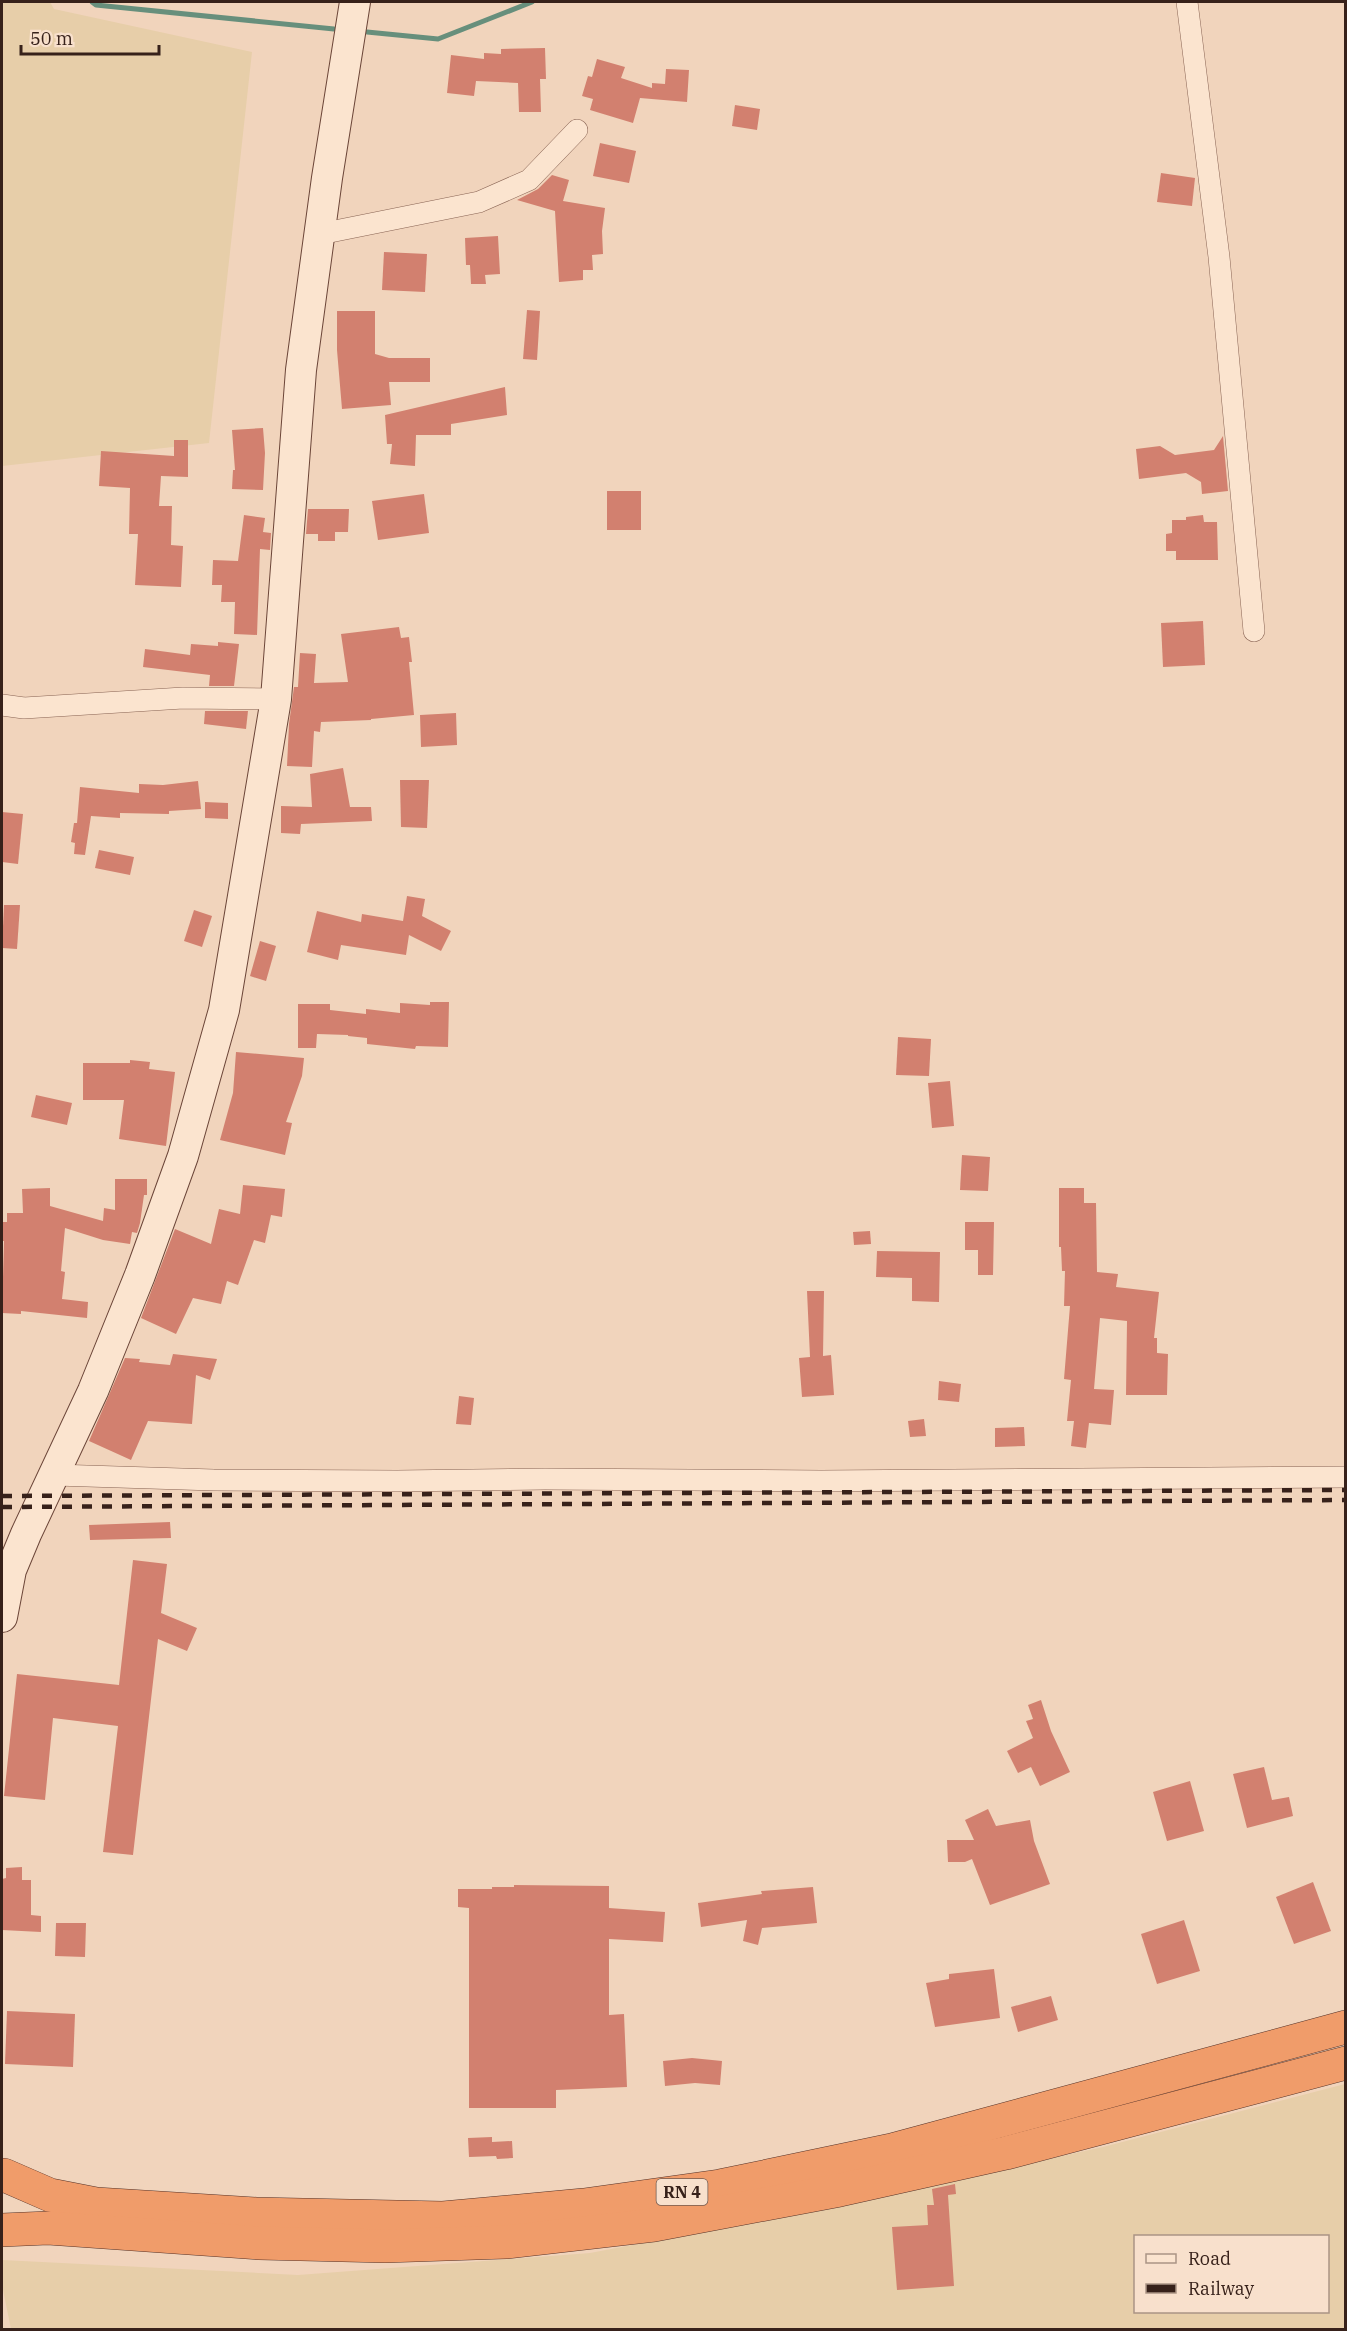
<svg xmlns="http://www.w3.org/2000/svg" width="1347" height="2331" font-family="'IBM Plex Serif',serif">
	<rect width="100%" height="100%" fill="#f1d4bc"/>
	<g fill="#e7cea9" fill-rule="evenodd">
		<path d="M2 2H50L54 9 252 52 209 443 2 466Z"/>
		<path d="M1345 2084V2329H11L2 2285V2260L298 2275 590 2253 807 2212 1103 2147ZM1136 2236H1328V2312H1136Z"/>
	</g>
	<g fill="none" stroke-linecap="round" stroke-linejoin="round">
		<g stroke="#678f7c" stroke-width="5">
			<path d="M92 2 96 5 334 29"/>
			<path d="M367 32 438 39 532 2"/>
		</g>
	</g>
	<g fill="#d2806f">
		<path d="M545 48 546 79H540L541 112H519L518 83 476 81 474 96 447 93 451 55 484 59V53L501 54V49Z"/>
		<path d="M597 59 625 67 621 78 652 88V83L665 84 666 69 689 70 687 102 640 98 633 123 590 110 593 99 582 96 588 76 592 77Z"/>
		<path d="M735 105 760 109 757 130 732 126Z"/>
		<path d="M600 143 636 151 629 183 593 176Z"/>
		<path d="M1161 173 1195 178 1192 206 1157 202Z"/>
		<path d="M552 175 569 180 563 201 605 208 602 231 603 254 592 255 593 270H583V280L559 282 555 211 517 200 538 189Z"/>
		<path d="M498 236 500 274 485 275 486 284H471L470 265H466L465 238Z"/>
		<path d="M384 252 427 254 425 292 382 290Z"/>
		<path d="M527 310 540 311 537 360 523 359Z"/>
		<path d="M337 311H375V354L389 358H430V382H389L391 405 342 409 337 350Z"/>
		<path d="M505 387 507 415 451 424V435H416L415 466 390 464 392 444H387L385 415Z"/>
		<path d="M263 428 265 453 263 490 232 489 233 470H235L232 430Z"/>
		<path d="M1223 436 1228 491 1202 494 1201 482 1186 473 1139 479 1136 449 1160 446 1175 455 1214 450Z"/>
		<path d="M174 440H188V477L161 476 159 506H172L171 545 183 546 181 587 135 585 138 534H129L130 488 99 486 101 451 174 456Z"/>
		<rect x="607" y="491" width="34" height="39"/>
		<path d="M424 494 429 533 378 540 372 501Z"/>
		<path d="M308 509H349L348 532H335V541H318V534H306Z"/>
		<path d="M244 515 265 518 263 532 271 533 270 550 260 549 257 635 234 634 235 602H221L222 585H212L213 560 238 561Z"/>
		<path d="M1203 515 1204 522H1217L1218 560H1176V551H1166V534L1172 533V520H1186V517Z"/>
		<path d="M1203 621 1205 665 1163 667 1161 623Z"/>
		<path d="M399 627 401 638 409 637 412 662H409L414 715 371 719V720L321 722 320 732 314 731 312 767 287 766 289 724 294 687H298L300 653 316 654 314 683 348 682 341 634Z"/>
		<path d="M218 642 239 644 234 686H209L210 675 143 667 145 649 190 655 191 644 218 646Z"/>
		<path d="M205 711H248L246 729 204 724Z"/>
		<path d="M456 713 457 745 421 747 420 715Z"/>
		<path d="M343 768 350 807H371L372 821 301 824 300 834 281 833V806L312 807 310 774Z"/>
		<path d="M400 780H429L427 828 401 827Z"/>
		<path d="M198 781 201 809 169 811V814L120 813V818L91 816 85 855 74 854 75 843 71 842 74 823H77L80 787 139 793V784L163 785Z"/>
		<path d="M205 802 228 803V819L205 818Z"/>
		<path d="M2 812 23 814 18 864 2 862Z"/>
		<path d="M99 850 134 857 130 875 95 868Z"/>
		<path d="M407 896 425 899 422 916 451 931 441 951 409 935 406 955 341 945 338 960 307 952 317 911 361 922 362 914 403 921Z"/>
		<path d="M4 905H20L17 949 2 948Z"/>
		<path d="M194 910 212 916 202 947 184 941Z"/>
		<path d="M260 941 276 946 266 981 250 976Z"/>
		<path d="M430 1002H449L448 1047 416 1046 415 1049 367 1044V1038L348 1036V1035L317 1034 316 1048H298V1004H330V1010L366 1014V1009L400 1013V1003L430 1005Z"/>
		<path d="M898 1037 931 1039 929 1076 896 1075Z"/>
		<path d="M236 1052 304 1058 302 1076 286 1122 292 1123 285 1155 220 1140 233 1093Z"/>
		<path d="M130 1060 150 1062 149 1069 175 1072 166 1146 119 1139 124 1100H83V1063H130Z"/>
		<path d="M950 1081 954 1126 932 1128 928 1083Z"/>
		<path d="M36 1095 72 1103 67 1125 31 1117Z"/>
		<path d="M962 1155 990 1157 988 1191 960 1190Z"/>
		<path d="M115 1179H147V1195H144L140 1223 137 1233 132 1232 130 1244 103 1240 65 1228 61 1271 65 1272 62 1299 88 1302 87 1318 21 1311V1314L2 1313 4 1241H2V1222H7V1213H23L22 1189 50 1188V1206L103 1221 104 1208 115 1210Z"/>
		<path d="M243 1185 285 1189 282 1217 271 1215 265 1243 254 1240 238 1285 227 1281 221 1304 193 1298 176 1334 141 1318 175 1229 211 1244 219 1209 240 1214Z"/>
		<path d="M1059 1188H1084V1203H1096L1097 1272 1118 1274 1116 1287 1159 1292 1154 1338H1157V1353L1168 1354 1167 1395H1126L1127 1321 1100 1318 1094 1389 1114 1390 1111 1425 1089 1423 1086 1448 1071 1446 1074 1421H1067L1071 1380 1064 1379 1070 1306H1064L1065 1271H1062L1061 1247H1059Z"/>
		<path d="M965 1222H994L993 1275H978V1250H965Z"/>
		<path d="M870 1231 871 1244 854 1245 853 1232Z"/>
		<path d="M877 1251 940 1252 939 1302 912 1301V1278L876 1277Z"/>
		<path d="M807 1291H824L823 1356 831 1355 834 1395 802 1397 799 1358 810 1357Z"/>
		<path d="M173 1354 217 1359 210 1380 196 1375 192 1424 148 1421 131 1460 89 1441 125 1358 140 1359 139 1362 170 1365Z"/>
		<path d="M939 1381 961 1384 959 1402 938 1400Z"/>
		<path d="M459 1396 474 1398 471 1425 456 1424Z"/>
		<path d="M924 1419 926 1436 910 1437 908 1421Z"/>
		<path d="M1024 1427 1025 1446 995 1447V1428Z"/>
		<path d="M170 1522 171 1538 90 1540 89 1525Z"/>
		<path d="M133 1560 167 1564 161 1613 197 1628 187 1651 158 1639 133 1855 103 1852 118 1726 53 1718 45 1800 4 1796 17 1674 119 1685Z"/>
		<path d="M1041 1700 1051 1731 1070 1772 1040 1786 1031 1767 1018 1773 1007 1751 1033 1738 1026 1721 1033 1719 1028 1705Z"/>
		<path d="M1264 1767 1272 1800 1289 1797 1293 1816 1247 1828 1233 1774Z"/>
		<path d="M1190 1781 1204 1831 1167 1841 1153 1792Z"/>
		<path d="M988 1809 996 1826 1030 1820 1034 1841 1050 1884 990 1905 972 1859 965 1862H948L947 1840H974L965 1820Z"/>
		<path d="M22 1867V1880H31V1915L41 1916V1932L2 1930V1879L6 1878V1868Z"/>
		<path d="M1313 1882 1331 1931 1294 1944 1276 1897Z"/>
		<path d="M514 1885 609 1886V1908L665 1912 663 1942 609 1939V2015L624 2014 627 2087 556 2090V2108H469V1908L458 1907V1889H492V1887H514Z"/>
		<path d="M813 1887 817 1923 762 1928 758 1945 743 1941 747 1920 701 1927 698 1903 762 1894 761 1891Z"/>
		<path d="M1184 1920 1200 1971 1157 1984 1141 1934Z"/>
		<path d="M56 1923H86L85 1957 55 1956Z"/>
		<path d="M994 1969 1000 2018 935 2027 926 1983 949 1979V1974Z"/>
		<path d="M1051 1996 1058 2020 1018 2032 1011 2007Z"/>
		<path d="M7 2011 75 2014 73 2067 5 2064Z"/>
		<path d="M692 2058 722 2061 720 2085 695 2083 665 2086 663 2061Z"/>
		<path d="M492 2137V2142L512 2141 513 2158 497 2159 496 2156 469 2157 468 2138Z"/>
		<path d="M955 2184 956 2194 948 2195 954 2286 897 2290 892 2227 928 2225 927 2205H934L932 2189Z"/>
	</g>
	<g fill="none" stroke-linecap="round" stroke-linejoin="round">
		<g stroke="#896454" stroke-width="22">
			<g id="minor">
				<path d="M1187 2 1219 257 1254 631"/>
				<path d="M320 234 479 202 529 180 577 130"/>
				<path d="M2 705 24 708 183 698 276 699"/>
				<path d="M55 1475 214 1480 397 1481 545 1479 821 1481 1346 1477"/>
			</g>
		</g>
		<g stroke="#6b4538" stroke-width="32">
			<path id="secondary" d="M2 1617 11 1570 26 1534 93 1391 140 1275 183 1156 224 1010 276 699 301 370 327 178 355 2"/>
		</g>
		<g stroke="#563329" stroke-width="34">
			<g id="trunk">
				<path d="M4 2175 50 2195 96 2204 256 2214 443 2218 584 2205 720 2186 892 2150 1346 2027"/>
				<path d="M2 2230 48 2228 259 2243 385 2246 506 2242 654 2225 840 2190 1006 2153 1346 2063"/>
			</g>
		</g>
		<use href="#minor" stroke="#fbe4cf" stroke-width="21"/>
		<use href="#secondary" stroke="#fbe4cf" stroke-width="30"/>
		<use href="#trunk" stroke="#f09c6a" stroke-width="33"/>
		<g stroke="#37211a" stroke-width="4.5" stroke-dasharray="10 10" stroke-linecap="butt">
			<path d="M2 1496 1346 1490"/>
			<path d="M2 1507 1346 1500"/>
		</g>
	</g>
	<g text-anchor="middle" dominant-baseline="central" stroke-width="4.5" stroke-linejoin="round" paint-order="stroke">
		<rect fill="#f8e0cc" stroke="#715a4f" stroke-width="1.5" x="656.5" y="2179" width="51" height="26" rx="4.5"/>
		<g font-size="16" font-weight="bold" fill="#37211a">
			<text x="682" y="2192">RN 4</text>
		</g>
	</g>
	<rect width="1347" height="2331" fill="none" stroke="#37211a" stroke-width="6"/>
	<rect x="1134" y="2235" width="195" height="78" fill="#f8e0cc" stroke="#ab9485" stroke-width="1.5"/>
	<rect x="1146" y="2254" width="30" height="9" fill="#fbe4cf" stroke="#ab9485" stroke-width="1.5"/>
	<text x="1188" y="2265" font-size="18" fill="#37211a">Road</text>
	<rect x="1146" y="2284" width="30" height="9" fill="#37211a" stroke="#ab9485" stroke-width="1.5"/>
	<text x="1188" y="2295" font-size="18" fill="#37211a">Railway</text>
	<path d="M21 45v9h138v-9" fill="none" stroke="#37211a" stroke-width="3"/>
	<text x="30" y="45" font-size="18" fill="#37211a" stroke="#f8e0cc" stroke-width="4.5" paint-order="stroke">50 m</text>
</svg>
